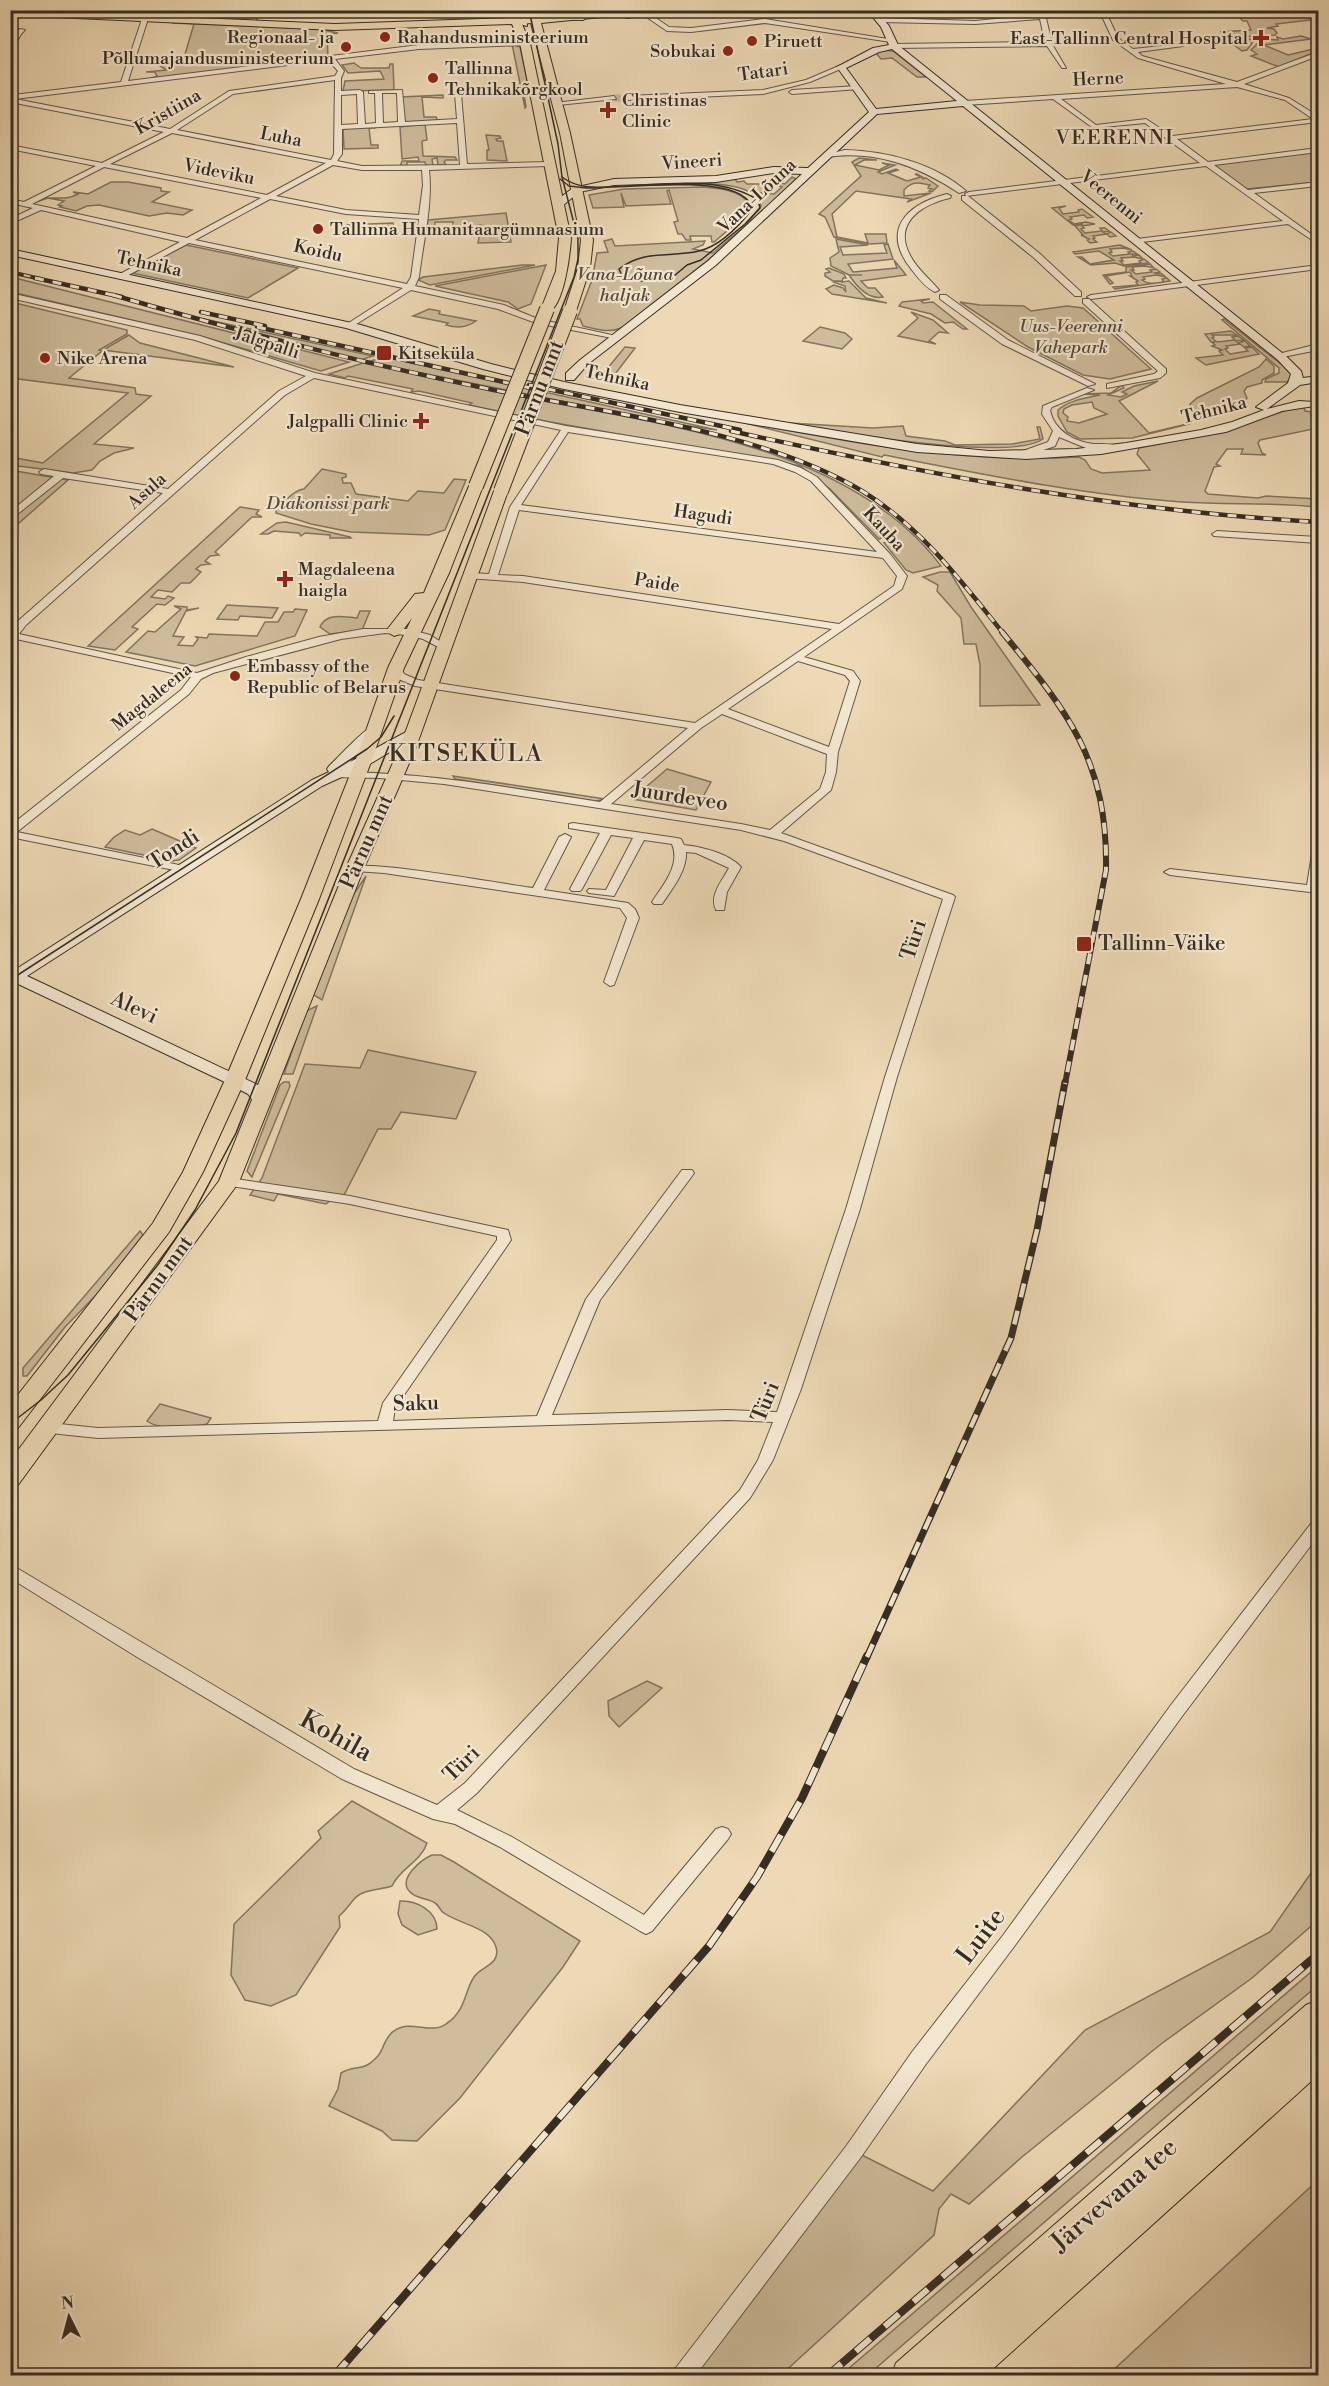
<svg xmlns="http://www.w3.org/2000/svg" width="1329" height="2386" font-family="'Libre Bodoni',serif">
	<rect width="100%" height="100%" fill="#edd9b5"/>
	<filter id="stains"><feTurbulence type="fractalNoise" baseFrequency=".00333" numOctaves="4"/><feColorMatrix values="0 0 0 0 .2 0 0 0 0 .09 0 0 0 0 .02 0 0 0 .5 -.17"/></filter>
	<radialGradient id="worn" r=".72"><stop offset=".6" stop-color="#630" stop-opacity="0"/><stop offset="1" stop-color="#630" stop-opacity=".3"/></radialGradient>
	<g fill="#cebc9c" stroke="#827460" stroke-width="1.5" fill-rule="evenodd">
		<path d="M151 11H187H175L180 13 201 11 200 13H227L232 16 238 13 226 11H259L256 18 258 21 147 16Z"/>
		<path d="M1233 11H1318V19L1276 24 1278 26 1267 28 1274 29 1277 33 1275 35 1237 37 1225 35 1230 39H1255L1247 50 1242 51 1226 39 1221 32 1251 30 1247 21H1243Z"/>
		<path d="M172 23 329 29 334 30H324L338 33 327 34 328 57 150 79 157 76 155 72H146L167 70 155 63 137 64 140 56H167L166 60 183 61 194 24Z"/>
		<path d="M1301 36 1311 39 1264 45 1288 55 1318 48 1310 43 1318 45V51L1279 67 1251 56 1257 54 1251 50 1262 39 1278 40 1277 37 1283 39Z"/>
		<path d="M512 44 520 47 529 89 524 94 526 107 525 108Z"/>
		<path d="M882 50 893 51 926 77H917L892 58 881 59 876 53Z"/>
		<path d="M354 63 361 68H389L390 64H393L394 90 343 91 345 81 384 79 380 71 348 73 342 65Z"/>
		<path d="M443 95V98L422 97 424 117H436L438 121 403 122 401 97Z"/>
		<path d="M425 124 427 140 422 141 423 156 455 157 457 160H446L444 162 446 165H438L437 158 432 159 433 166H426L425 162H407V167H400L402 161H419L418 157 402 159 400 127Z"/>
		<path d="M375 125V128H369L371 145H378V148L344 149 343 129Z"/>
		<path d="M486 135 500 136 501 138 496 139 497 141H503L507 161 487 160V150H489Z"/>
		<path d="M1318 152V182L1247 189 1212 164Z"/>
		<path d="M859 158 877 160H864L855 165 879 170 889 165 882 163 895 165 878 172 882 174 896 169 898 170 888 173 907 181 921 177 915 174H917L924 178 922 179 926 178 938 186 932 192 929 191 932 189 928 188 930 185C919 183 913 180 904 190V196L931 193 907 202 911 199 856 191 832 214 837 237 868 243 865 234H886L887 243 869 244 834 237 825 217 819 214 861 176 852 162Z"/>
		<path d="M792 177 796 179 745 228 708 260 623 327C610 334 596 329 583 326L580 319H577L592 280 597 253 608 252 604 241 612 239 615 246 705 241 703 245 693 249 713 253 746 225 761 206C754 171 654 188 628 185L735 179 737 182 744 181 747 184H765L767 188 761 193 774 194 782 187 779 186 781 183 785 184Z"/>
		<path d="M111 182H128L161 188V191L169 192 152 202 192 210 183 215 167 213 149 216 99 205 87 206 76 211 60 207 62 206 58 205 64 201 48 198 36 202C54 193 61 203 78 194L73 192H74L88 194Z"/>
		<path d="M703 187C719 188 741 190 750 205L748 213 714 242H712L711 236H690L691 240H686L682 234H678L674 222 678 221 669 190 667 191 671 204 626 206 621 193 624 207 593 208 589 195 624 189Z"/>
		<path d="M1066 206 1059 208 1063 214 1079 212 1078 210 1082 209 1093 217 1087 218 1084 215 1070 217 1072 219 1069 220 1074 224 1086 222 1095 224 1082 226 1084 228 1081 229 1085 233 1102 231 1100 228H1105L1109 231 1103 232 1106 234 1111 232 1116 236 1110 237 1107 234 1093 236 1095 238 1093 239 1097 242 1090 243 1087 240 1089 239 1081 235H1083L1075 226 1083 224 1073 225 1052 208Z"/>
		<path d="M506 213 511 242 478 243 481 225H478L477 231 452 232 453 222H435L434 232 426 233 428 220Z"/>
		<path d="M393 223 394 233 347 234V225Z"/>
		<path d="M836 239 868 245 840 247 843 255 887 253 884 245 888 244 893 259 848 264 853 272 897 268 894 260 906 275 861 281 868 288H875L883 297C869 300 857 287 849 275H862H849L831 266 830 258 839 252Z"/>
		<path d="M186 245 298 268 248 298 132 273Z"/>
		<path d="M1120 245 1132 250 1123 248 1110 249 1112 252 1109 253 1113 256 1130 254 1128 252 1133 251 1137 254H1132L1133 256 1139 255 1143 259 1134 257 1121 258 1123 261H1120L1124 265 1141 263 1139 261 1144 259 1149 263 1124 266 1115 263 1091 265 1078 257H1082L1090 264 1114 260 1099 251 1075 254 1073 252Z"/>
		<path d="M1150 264 1154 268 1145 266 1132 267 1134 270H1131L1136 274 1152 272 1150 270 1156 269 1160 272 1154 273 1162 274 1166 277 1156 275 1143 277 1145 279 1142 280C1148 285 1156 283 1164 282L1162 279 1167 278 1170 281 1115 289 1113 287 1138 285 1136 282 1138 281 1130 276H1132L1130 272 1106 276 1113 283 1110 284 1103 275 1126 272V267Z"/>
		<path d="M522 265H535L430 285 418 280 423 277Z"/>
		<path d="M546 265 531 304 518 309 508 302 435 286Z"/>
		<path d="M829 268 844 274 846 278H843L842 282 849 281 866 298 887 303 832 294 826 289 834 285 843 288 846 292 845 286 833 282 842 281H833L825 276V273L830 272 826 269Z"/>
		<path d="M11 277 349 362 321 371 200 336 11 292Z"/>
		<path d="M929 299H930L921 301 923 303 933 302 967 329H963L953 322 945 323 931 314 899 306 902 302Z"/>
		<path d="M11 302 127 330V334L99 350 102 351 69 378 135 388 136 394 151 396 94 444 134 448 114 453 100 461 92 470 73 473 11 465 10 457 43 463 128 393 11 378Z"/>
		<path d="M960 302 980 305 1024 306 1031 311 1067 306 1083 308 1151 369 1110 379 1083 375 1028 347Z"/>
		<path d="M429 309 440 311 439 314 476 321C466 328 457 328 446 325L448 323 413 316Z"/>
		<path d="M911 312 933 320 948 333 939 332 929 341 936 344 898 336 918 318Z"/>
		<path d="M204 319 373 356 360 360Z"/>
		<path d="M1224 319 1291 372 1292 379 1286 382H1265L1266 379 1279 373V368L1222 320Z"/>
		<path d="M820 327 845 333 852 339 842 349 803 341Z"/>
		<path d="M1231 331 1237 335H1212L1214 337 1212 338 1217 342 1235 340 1232 337 1238 336 1244 340 1236 341 1238 343 1245 341 1250 346 1244 347 1240 344 1226 346 1228 348 1225 349 1230 354 1248 351 1245 348 1252 347 1259 354 1206 365 1196 358 1223 355 1219 351 1222 350 1212 346 1215 345 1213 343 1215 342H1211L1205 334Z"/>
		<path d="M129 335 140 343 234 367 103 350Z"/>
		<path d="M625 347 635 348 612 378 620 380 625 384 608 382 602 375Z"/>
		<path d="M385 357 717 430 675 424 367 362Z"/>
		<path d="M1266 359 1274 366V373L1262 380V383L1247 387 1244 391 1247 398 1242 404 1202 418 1191 412 1190 404 1197 398 1259 367Z"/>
		<path d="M363 363C425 377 487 390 549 402 680 427 856 452 941 566L913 573 906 570 884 543 891 541 886 536 879 539 830 489 800 466 550 422 469 405 472 403 419 391 411 392 413 389 348 376 345 378 329 374Z"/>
		<path d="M1158 381 1119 401 1149 433 1191 423 1189 424 1132 438 1080 439 1067 432 1058 416V410C1069 400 1086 398 1100 395L1083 394 1111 393 1122 385 1124 388 1108 395 1121 397 1127 394 1122 392 1134 386ZM1092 402 1094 408 1107 414 1079 423 1067 421 1068 417 1063 413 1064 409 1072 405Z"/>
		<path d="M1304 407 1305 411 1311 412V417L1318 422V428L1260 440 1258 443 1262 453 1266 455 1241 454 1243 449H1227L1216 464 1220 466 1214 467 1205 491 1208 494 1258 498 1266 496 1318 499V507C1273 502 1227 505 1182 502 1082 495 982 474 884 455L882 457 729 419C846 442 960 464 1079 457L1085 460 1091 469 1102 473 1150 470 1137 454 1139 448 1239 427 1289 409Z"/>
		<path d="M790 423 873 428 903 426 906 436 945 441 955 445 1012 444 1040 439 1037 427H1040L1043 439C1012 462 833 432 790 423Z"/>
		<path d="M322 469 346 474V477L342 478 343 483H351L356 494 408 501 418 491 444 493 454 479 466 480 445 530 429 535 351 532 311 524 276 513V509C284 502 294 490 304 489Z"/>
		<path d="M10 470 68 480 11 530H10Z"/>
		<path d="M240 507 259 510 256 514 262 517H252L215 552 219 555 210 556 205 561 210 564 201 565 196 569 201 572 190 583H181L172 592 158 590 151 597 165 599 168 596 174 598 165 605 157 604 132 627 138 629 115 650 88 646Z"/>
		<path d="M286 522 350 537 351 538H330V535L305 533 301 536 299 533 274 531 268 534H261L277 523Z"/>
		<path d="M940 572H950L971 607 1040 705 980 706V665L976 644H964L961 618 937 591 938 585 923 577Z"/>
		<path d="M227 605 278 608 272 618 240 616 238 620 217 619Z"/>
		<path d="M174 606 187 607V610L199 608 186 611 173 636 184 637 178 645 193 646 198 639 196 637 207 638 209 634 257 636 265 622H278L284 612H293L295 609 307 610 295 636 195 666 126 652 148 631 155 632 181 609Z"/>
		<path d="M360 611H370L362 630 330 634 320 627C326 612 344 617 357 618Z"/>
		<path d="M667 769 711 782 696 810 632 799Z"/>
		<path d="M453 776 605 799 596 801 455 779Z"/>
		<path d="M152 829 196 848 179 860 172 861 105 847 114 837 125 830 140 835Z"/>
		<path d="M366 876 322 1000 312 994 353 895Z"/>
		<path d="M317 1006 293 1074H284L306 1011Z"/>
		<path d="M368 1050 476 1072 456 1119 401 1112 391 1129H378L341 1201 332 1199 326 1204 278 1194 274 1201 250 1195 262 1178 305 1064 360 1068Z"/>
		<path d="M284 1082H289L290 1086 252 1177 247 1171 280 1085Z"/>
		<path d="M140 1231 143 1235 103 1288 65 1327 27 1376H23V1368Z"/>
		<path d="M160 1404 211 1418 207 1424 202 1425C186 1426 160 1431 147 1421Z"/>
		<path d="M647 1681 662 1688 619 1727 609 1716 608 1701Z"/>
		<path d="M352 1801 427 1843C421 1862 400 1868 392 1886 380 1890 364 1889 355 1898 349 1905 346 1910 339 1916L340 1927 296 1995 271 2006 245 2000 231 1975 234 1924 321 1838 318 1831Z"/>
		<path d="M432 1855H441L454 1862 580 1941 563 1967 460 2098 417 2141 392 2140 382 2131 329 2106 338 2089 341 2073C356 2064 362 2073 377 2057 384 2050 384 2037 394 2031 410 2019 431 2035 446 2024 466 2011 464 1992 474 1977 481 1966 501 1965 496 1947 490 1927 459 1924 444 1913 440 1911 439 1905 435 1903 428 1898 416 1899 410 1892 397 1879 421 1860 432 1855Z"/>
		<path d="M1318 1863V1920L1252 1978 1161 2044 1022 2157 969 2204 951 2194 939 2209 934 2235 781 2375 682 2376 854 2151 933 2191 1085 2030 1270 1932Z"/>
		<path d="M400 1901C416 1900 437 1911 437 1929L418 1935 402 1925 398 1914Z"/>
		<path d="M1318 1966V1985L868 2375H841Z"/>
		<path d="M1318 2180V2375H1108Z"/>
	</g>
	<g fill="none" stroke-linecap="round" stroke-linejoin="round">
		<path stroke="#c8b698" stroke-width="7" stroke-dasharray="7 4" stroke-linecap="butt" d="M614 98H628"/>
		<g stroke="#635748" stroke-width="2">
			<g id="street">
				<path d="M144 10H151L146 17 147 22 128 81 419 45 527 42 525 45 419 49 335 59 344 71 341 78V91L360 90 363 92 365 124 376 123 375 93H369V91L402 90 405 122 457 119 455 94 458 92 461 94 467 164 549 162 553 164 549 166 429 170C433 205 423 242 419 277L415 286 481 300 504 305 538 319 621 337 617 339 536 323 498 309 411 290 350 328H347V324L403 288 189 243 121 279 117 277 118 275 180 242 41 210 10 224V219L33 208 10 203V199L24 202 96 166 10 149V145L102 163 164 132 10 102V96L13 95 121 82 141 22 140 17ZM328 60 338 71 335 76 229 91 170 129 15 99ZM335 80 334 154 331 160 177 130 233 94ZM382 93H397L398 122 383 123ZM357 94 358 124 341 125V95ZM457 123 460 165 362 166 337 161 342 154V129ZM172 133 326 163 267 195 110 164ZM333 165 362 170H422L423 185 419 215 346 210 276 196ZM104 167 261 198 187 238 32 204ZM270 199 346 214 419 219 411 277 407 284 195 240Z"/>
				<path d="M642 10H648L647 12 669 27 691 28 765 19 894 40 891 42 765 23 691 32 667 31 642 14Z"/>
				<path d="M1031 10H1039L1043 14 1072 10 1046 18 1052 44 1066 68H1062L1047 46 894 48 891 46 894 44 1045 42 1040 19 975 24 881 22 878 20 881 18 975 21 1037 15Z"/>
				<path d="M1099 10H1105L1118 38 1133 49 1180 44 1183 46 1138 52 1142 56 1237 82 1318 52V56L1244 84 1289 98 1318 116V122L1177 139 1208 162 1318 148V152L1214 165 1248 190 1318 182V186L1254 193 1318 239V244L1288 224 1134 243 1133 241 1137 239 1283 221 1206 166 966 196 965 194 969 192 1200 163 1145 123 1093 128 1053 99 965 105 962 103 965 101 1226 84 1138 58 1113 40ZM1237 87 1285 100 1313 119 1172 136 1146 119 1096 125 1061 99Z"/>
				<path d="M20 29 25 30 21 34 10 55C10 45 11 35 20 29Z"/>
				<path d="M841 65 843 68 810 82 763 94 628 100 625 98 628 96 763 90 806 80Z"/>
				<path d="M857 86 859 89 792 94 789 92 792 90Z"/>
				<path d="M614 96 616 99 558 105 555 103Z"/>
				<path d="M845 150C886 151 934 163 966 191L959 193C918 166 876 150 827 157L823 155Z"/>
				<path d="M947 194 951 196 950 198C920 205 892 224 911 257 918 270 930 279 939 290L935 292C926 288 918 278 912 270 880 231 906 204 947 194Z"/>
				<path d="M962 196H968L1039 253 1081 292V296H1075L1033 257 962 200Z"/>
				<path d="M1318 265V269L1091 299 1087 297 1091 295Z"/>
				<path d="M10 293 200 336 315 373 566 426 778 460 801 468 817 477 890 554 907 576 902 589 804 657 853 671 860 681 838 752 836 772 831 790 781 833 953 895 955 897 897 1077 860 1209 801 1389 773 1460 750 1498 477 1793 457 1810 512 1837 644 1915 716 1829 722 1827 728 1829 731 1834 728 1839 652 1931 646 1934 640 1931 500 1847 455 1824 433 1819 342 1779 137 1657 10 1578V1564L354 1769 437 1805 465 1783 740 1490 758 1460 773 1422 728 1420 98 1438 50 1433 45 1432 43 1428 45 1424 50 1423 98 1428 378 1421 383 1403 497 1240V1236L350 1204 224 1185 222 1182 229 1178 350 1196 508 1230 511 1240 395 1408 393 1421 537 1416 586 1299 682 1170H692L694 1173 692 1176 600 1300 552 1415 728 1410 777 1412 846 1209 885 1077 943 899 784 841 741 830 444 784 379 778 330 777 329 775 334 772C424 772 512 788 600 802L688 728 415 686 396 678 391 668 396 665 400 666 404 674 418 680 695 723 832 629 523 582 466 578 464 576 469 573 489 574 510 507 561 430 314 378 285 395 26 625 19 634 197 673 246 657 319 637 363 629H407L430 635 449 647 444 650 423 639 406 635 385 633 341 639 213 673 201 679 189 694 17 832 184 866 190 869 188 871 184 872 10 837V826L181 690 191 677 16 639 10 643V632L18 621 163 493 63 478 10 520V512L54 476 41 474 39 472 44 469 168 489 279 391 306 376 195 340 10 298ZM568 432 773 464 795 472 811 481 877 552 521 505ZM519 510 883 558 897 576 894 586 839 624 523 576 498 575ZM798 661 845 675 850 681 829 747 728 709ZM722 714 827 754 826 772 820 789 770 830 741 824 611 804 701 728Z"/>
				<path d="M940 295H946L1008 340 1095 384 1088 386 1002 344 940 299Z"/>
				<path d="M1083 299H1089L1166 369V373L1160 378 1107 388V384L1154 374 1158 371 1083 303Z"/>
				<path d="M1318 344V350L1278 358 1274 355Z"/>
				<path d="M1087 388 1094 390 1052 407 1050 410C1054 431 1075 442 1094 444 1103 444 1112 443 1118 447L1117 449 1086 448 1059 437 1055 446 1026 456H1020V452L1048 442 1053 431 1042 414 1043 406Z"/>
				<path d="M1217 531 1318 537V543L1214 536 1212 534Z"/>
				<path d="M573 823 677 838 681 839 684 845C702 847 728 853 741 867L727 892 724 910H716C709 895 722 881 729 868L696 853 686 852C687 871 672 889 662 904H654L652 902C663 885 681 865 672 844L644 840 614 896 589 893 587 891 589 889 606 890 633 838 611 835 582 889 580 891H572L570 889 600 833 569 828V824Z"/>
				<path d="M565 834 571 837 544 890 628 903 635 909 639 918 614 985 610 986 604 982 627 918 620 908 384 873 355 871 349 868C360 858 508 885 533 888L559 837Z"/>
				<path d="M1318 851V893L1170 875 1164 872 1170 869 1307 885 1312 854Z"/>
				<path d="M1318 1519V1536L1183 1715 1016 1944 926 2064 861 2157 695 2376H672L675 2369 847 2145 912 2052 1004 1934 1171 1705 1313 1521Z"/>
			</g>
		</g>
		<g stroke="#352c23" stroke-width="2">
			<g id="secondary">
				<path d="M517 10H525L527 26 520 24Z"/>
				<path d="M537 10 583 14 587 17 583 20 551 19 534 15 533 13Z"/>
				<path d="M867 10H876L889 26 898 45 1286 356 1301 371 1303 378 1318 376V382L1300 385 1267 409 1299 401 1314 402V406L1282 411 1226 432 1101 454 1026 459 917 452 680 412 564 389 483 369 346 328 10 255V249L361 325 491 364 564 382 680 405 917 444 989 451 1076 449 1126 443 1201 430 1232 422 1264 410 1256 407 1288 383 1291 374 1278 360 963 106 877 114 716 265 588 364 574 380H566V373L580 360 708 261 802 174 774 173 716 182 614 185 579 192 561 207H553V203L573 188 614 179 716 176 774 167 808 168 869 112 837 67 873 48 889 45 881 27ZM892 49 957 101 876 109 846 68 879 52Z"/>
				<path d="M372 727 379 731 350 762 408 731 413 730 420 734 368 765 322 786 27 976 260 1086 271 1101 268 1105H256L248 1094 229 1084 16 983 10 985V973L312 780 329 772 327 769 329 766C337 759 365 728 372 727Z"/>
			</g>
		</g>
		<g stroke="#352c23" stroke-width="2">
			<g id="primary">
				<path d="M10 10 335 24 568 16 613 10H669L627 18 622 15 541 23 570 133 593 240 590 268 576 311 570 315 564 311 578 268 581 240 560 133 531 23 522 24 530 43 571 238C570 254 564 308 547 313L541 309 556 271 559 238 520 43 512 24 335 30 10 15Z"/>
				<path d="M476 482 483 486 449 573 404 668 371 762 319 899 245 1080 203 1172 169 1232 18 1428 10 1430V1405L153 1223 183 1172 225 1080 301 899 355 762 388 668 412 618 400 634 394 636 386 631 415 594 424 593 469 486Z"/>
				<path d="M501 487 508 491 416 747 364 868 239 1182 18 1485 10 1487V1461L219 1181 346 868 400 747 494 491Z"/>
			</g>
		</g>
		<g stroke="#352c23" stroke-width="2">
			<path id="highway" d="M1318 2000V2035L1311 2042 1318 2039V2075L985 2376H939L940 2373 937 2376H891L896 2363 1306 2005Z"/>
		</g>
		<use href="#street" fill="#f3e6cf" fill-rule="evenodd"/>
		<use href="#secondary" fill="#f3e6cf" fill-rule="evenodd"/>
		<use href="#primary" fill="#edd9b5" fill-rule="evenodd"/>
		<use href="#highway" fill="#edd9b5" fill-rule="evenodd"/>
		<g stroke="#352c23" stroke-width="1.5">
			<path d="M560 179 569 186 586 188C622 188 717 176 744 197 748 199 751 205 753 208 740 225 720 246 699 251 670 258 644 249 619 269L622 276 642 281 674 276 687 265 701 260 745 224 760 208 758 200C720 176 668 184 625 186 603 187 580 191 562 177"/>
			<path d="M10 980 367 749 381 737 394 716"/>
			<path d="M10 1424 41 1400 68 1375 157 1266 195 1210 236 1133 574 277 578 259V239L562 177 558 144 529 10"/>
		</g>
		<g stroke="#352c23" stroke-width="4">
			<path id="rail-far4" d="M10 272 41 279"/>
		</g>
		<g stroke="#352c23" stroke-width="4.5">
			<g id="rail-far3">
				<path d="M35 278 122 297"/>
				<path d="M113 295C237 331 362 363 489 389 606 413 760 430 862 491 921 527 960 580 1003 633"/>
				<path d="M201 312 265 326"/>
				<path d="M257 327 535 389"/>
				<path d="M529 385 740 430"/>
				<path d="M731 431C927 474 1117 511 1318 522"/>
			</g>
		</g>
		<g stroke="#352c23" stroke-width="6">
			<path id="rail-far2" d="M1002 632C1068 712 1108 761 1106 870L1065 1084"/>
		</g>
		<g stroke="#352c23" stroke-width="7">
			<path id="rail-far1" d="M867 1657 1011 1338 1037 1230 1065 1082"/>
		</g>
		<g stroke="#352c23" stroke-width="8">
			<g id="rail">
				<path d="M334 2376 709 1946 757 1877 802 1798 867 1656"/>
				<path d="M827 2376 1318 1954"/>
			</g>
		</g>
		<use href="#rail-far4" stroke="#f3e6cf" stroke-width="2" stroke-dasharray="7" stroke-linecap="butt"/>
		<use href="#rail-far3" stroke="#f3e6cf" stroke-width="3" stroke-dasharray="9" stroke-linecap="butt"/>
		<use href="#rail-far2" stroke="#f3e6cf" stroke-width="4" stroke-dasharray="11" stroke-linecap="butt"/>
		<use href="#rail-far1" stroke="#f3e6cf" stroke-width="4.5" stroke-dasharray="14" stroke-linecap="butt"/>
		<use href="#rail" stroke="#f3e6cf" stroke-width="6" stroke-dasharray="19" stroke-linecap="butt"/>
		<g stroke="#352c23" stroke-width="16" stroke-linecap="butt">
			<g id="primary-bridge">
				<path d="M476 486 547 309"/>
				<path d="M501 491 570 311"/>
			</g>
		</g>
		<use href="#primary-bridge" stroke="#edd9b5" stroke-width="14"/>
	</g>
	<g fill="#8f2418" stroke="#f3e6cf" stroke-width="2">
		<circle cx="385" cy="37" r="6"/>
		<path d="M1258 29h6v6h6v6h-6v6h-6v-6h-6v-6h6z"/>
		<circle cx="752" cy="41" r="6"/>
		<circle cx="346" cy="47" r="6"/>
		<circle cx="728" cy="51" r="6"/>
		<circle cx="433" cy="78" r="6"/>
		<path d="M605 101h6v6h6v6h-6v6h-6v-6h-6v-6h6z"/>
		<circle cx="318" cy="229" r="6"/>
		<rect x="376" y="345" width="16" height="16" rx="3"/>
		<circle cx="45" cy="358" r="6"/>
		<path d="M418 412h6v6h6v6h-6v6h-6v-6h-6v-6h6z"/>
		<path d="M282 570h6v6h6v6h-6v6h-6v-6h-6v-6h6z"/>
		<circle cx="235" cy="676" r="6"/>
		<rect x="1076" y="936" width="16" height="16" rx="3"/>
	</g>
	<g text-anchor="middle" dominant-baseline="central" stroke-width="4.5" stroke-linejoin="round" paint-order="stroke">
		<g font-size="18" fill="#352c23" stroke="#f3e6cf" text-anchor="start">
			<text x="334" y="37" text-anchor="end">Regionaal- ja<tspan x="334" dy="21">Põllumajandusministeerium</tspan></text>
			<text x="397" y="37">Rahandusministeerium</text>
			<text x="1248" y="38" text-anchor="end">East-Tallinn Central Hospital</text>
			<text x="764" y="41">Piruett</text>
			<text x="716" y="51" text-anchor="end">Sobukai</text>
			<text x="445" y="68">Tallinna<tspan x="445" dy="21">Tehnikakõrgkool</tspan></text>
			<text x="622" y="100">Christinas<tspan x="622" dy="21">Clinic</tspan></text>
			<text x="330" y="229">Tallinna Humanitaargümnaasium</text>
			<text x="398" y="353">Kitseküla</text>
			<text x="57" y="358">Nike Arena</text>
			<text x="408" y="421" text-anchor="end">Jalgpalli Clinic</text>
			<text x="298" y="569">Magdaleena<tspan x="298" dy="21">haigla</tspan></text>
			<text x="247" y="666">Embassy of the<tspan x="247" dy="21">Republic of Belarus</tspan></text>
		</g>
		<g font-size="18" fill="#352c23" stroke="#f3e6cf">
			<text transform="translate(763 72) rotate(-8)">Tatari</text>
			<text transform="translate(1098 79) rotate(-3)">Herne</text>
			<text transform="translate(168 112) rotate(-30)">Kristiina</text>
			<text transform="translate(281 137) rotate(11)">Luha</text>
			<text transform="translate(692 162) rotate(-4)">Vineeri</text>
			<text transform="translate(219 172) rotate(11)">Videviku</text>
			<text transform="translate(757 196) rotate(-43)">Vana-Lõuna</text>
			<text transform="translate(1111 197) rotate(39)">Veerenni</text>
			<text transform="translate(318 251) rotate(12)">Koidu</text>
			<text transform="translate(149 264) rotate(12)">Tehnika</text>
			<text transform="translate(267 343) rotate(18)">Jalgpalli</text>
			<text transform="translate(617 378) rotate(12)">Tehnika</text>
			<text transform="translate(1214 410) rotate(-14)">Tehnika</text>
			<text transform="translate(147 491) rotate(-42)">Asula</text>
			<text transform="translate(703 515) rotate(8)">Hagudi</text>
			<text transform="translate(884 529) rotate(48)">Kauba</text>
			<text transform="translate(657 583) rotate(9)">Paide</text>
			<text transform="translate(152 697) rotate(-39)">Magdaleena</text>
		</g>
		<g font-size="18" font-style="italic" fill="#54493b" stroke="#f3e6cf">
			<text x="625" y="274">Vana-Lõuna<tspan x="625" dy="21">haljak</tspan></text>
			<text x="1071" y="326">Uus-Veerenni<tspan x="1071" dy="21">Vahepark</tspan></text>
			<text x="328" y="503">Diakonissi park</text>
		</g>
		<g font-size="20" letter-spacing="1.5" fill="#352c23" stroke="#f3e6cf">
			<text x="1115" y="138">VEERENNI</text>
		</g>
		<g font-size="21" fill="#352c23" stroke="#f3e6cf">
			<text transform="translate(540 388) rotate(-69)">Pärnu mnt</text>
			<text transform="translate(680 797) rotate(9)">Juurdeveo</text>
			<text transform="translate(367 842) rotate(-66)">Pärnu mnt</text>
			<text transform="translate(174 850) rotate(-33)">Tondi</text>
			<text transform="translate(914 940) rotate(-72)">Türi</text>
			<text transform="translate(134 1008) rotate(25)">Alevi</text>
			<text transform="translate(159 1279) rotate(-54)">Pärnu mnt</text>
			<text transform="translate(766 1402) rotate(-68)">Türi</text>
			<text transform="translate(416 1404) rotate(-2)">Saku</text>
			<text transform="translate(462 1764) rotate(-44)">Türi</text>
		</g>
		<g font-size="21" fill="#352c23" stroke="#f3e6cf" text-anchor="start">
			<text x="1098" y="944">Tallinn-Väike</text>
		</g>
		<g font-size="24" letter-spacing="1.5" fill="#352c23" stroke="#f3e6cf">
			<text x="466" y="754">KITSEKÜLA</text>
		</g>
		<g font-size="26" fill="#352c23" stroke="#f3e6cf">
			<text transform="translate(336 1736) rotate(29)">Kohila</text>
			<text transform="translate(981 1936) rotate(-53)">Luite</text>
			<text transform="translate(1114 2195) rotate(-41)">Järvevana tee</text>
		</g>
	</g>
	<rect width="1329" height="2386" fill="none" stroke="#edd9b5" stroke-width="36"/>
	<rect x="12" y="12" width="1305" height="2362" fill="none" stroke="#352c23" stroke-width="3"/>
	<rect x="18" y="18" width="1293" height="2350" fill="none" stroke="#352c23" stroke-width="1.5"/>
	<g transform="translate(69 2317) rotate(354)" stroke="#f3e6cf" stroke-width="4.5" paint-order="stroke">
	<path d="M0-4.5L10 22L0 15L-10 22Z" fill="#352c23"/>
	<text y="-9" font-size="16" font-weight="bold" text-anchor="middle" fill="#352c23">N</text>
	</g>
	<rect width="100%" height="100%" filter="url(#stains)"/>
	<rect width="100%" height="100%" fill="url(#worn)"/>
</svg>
